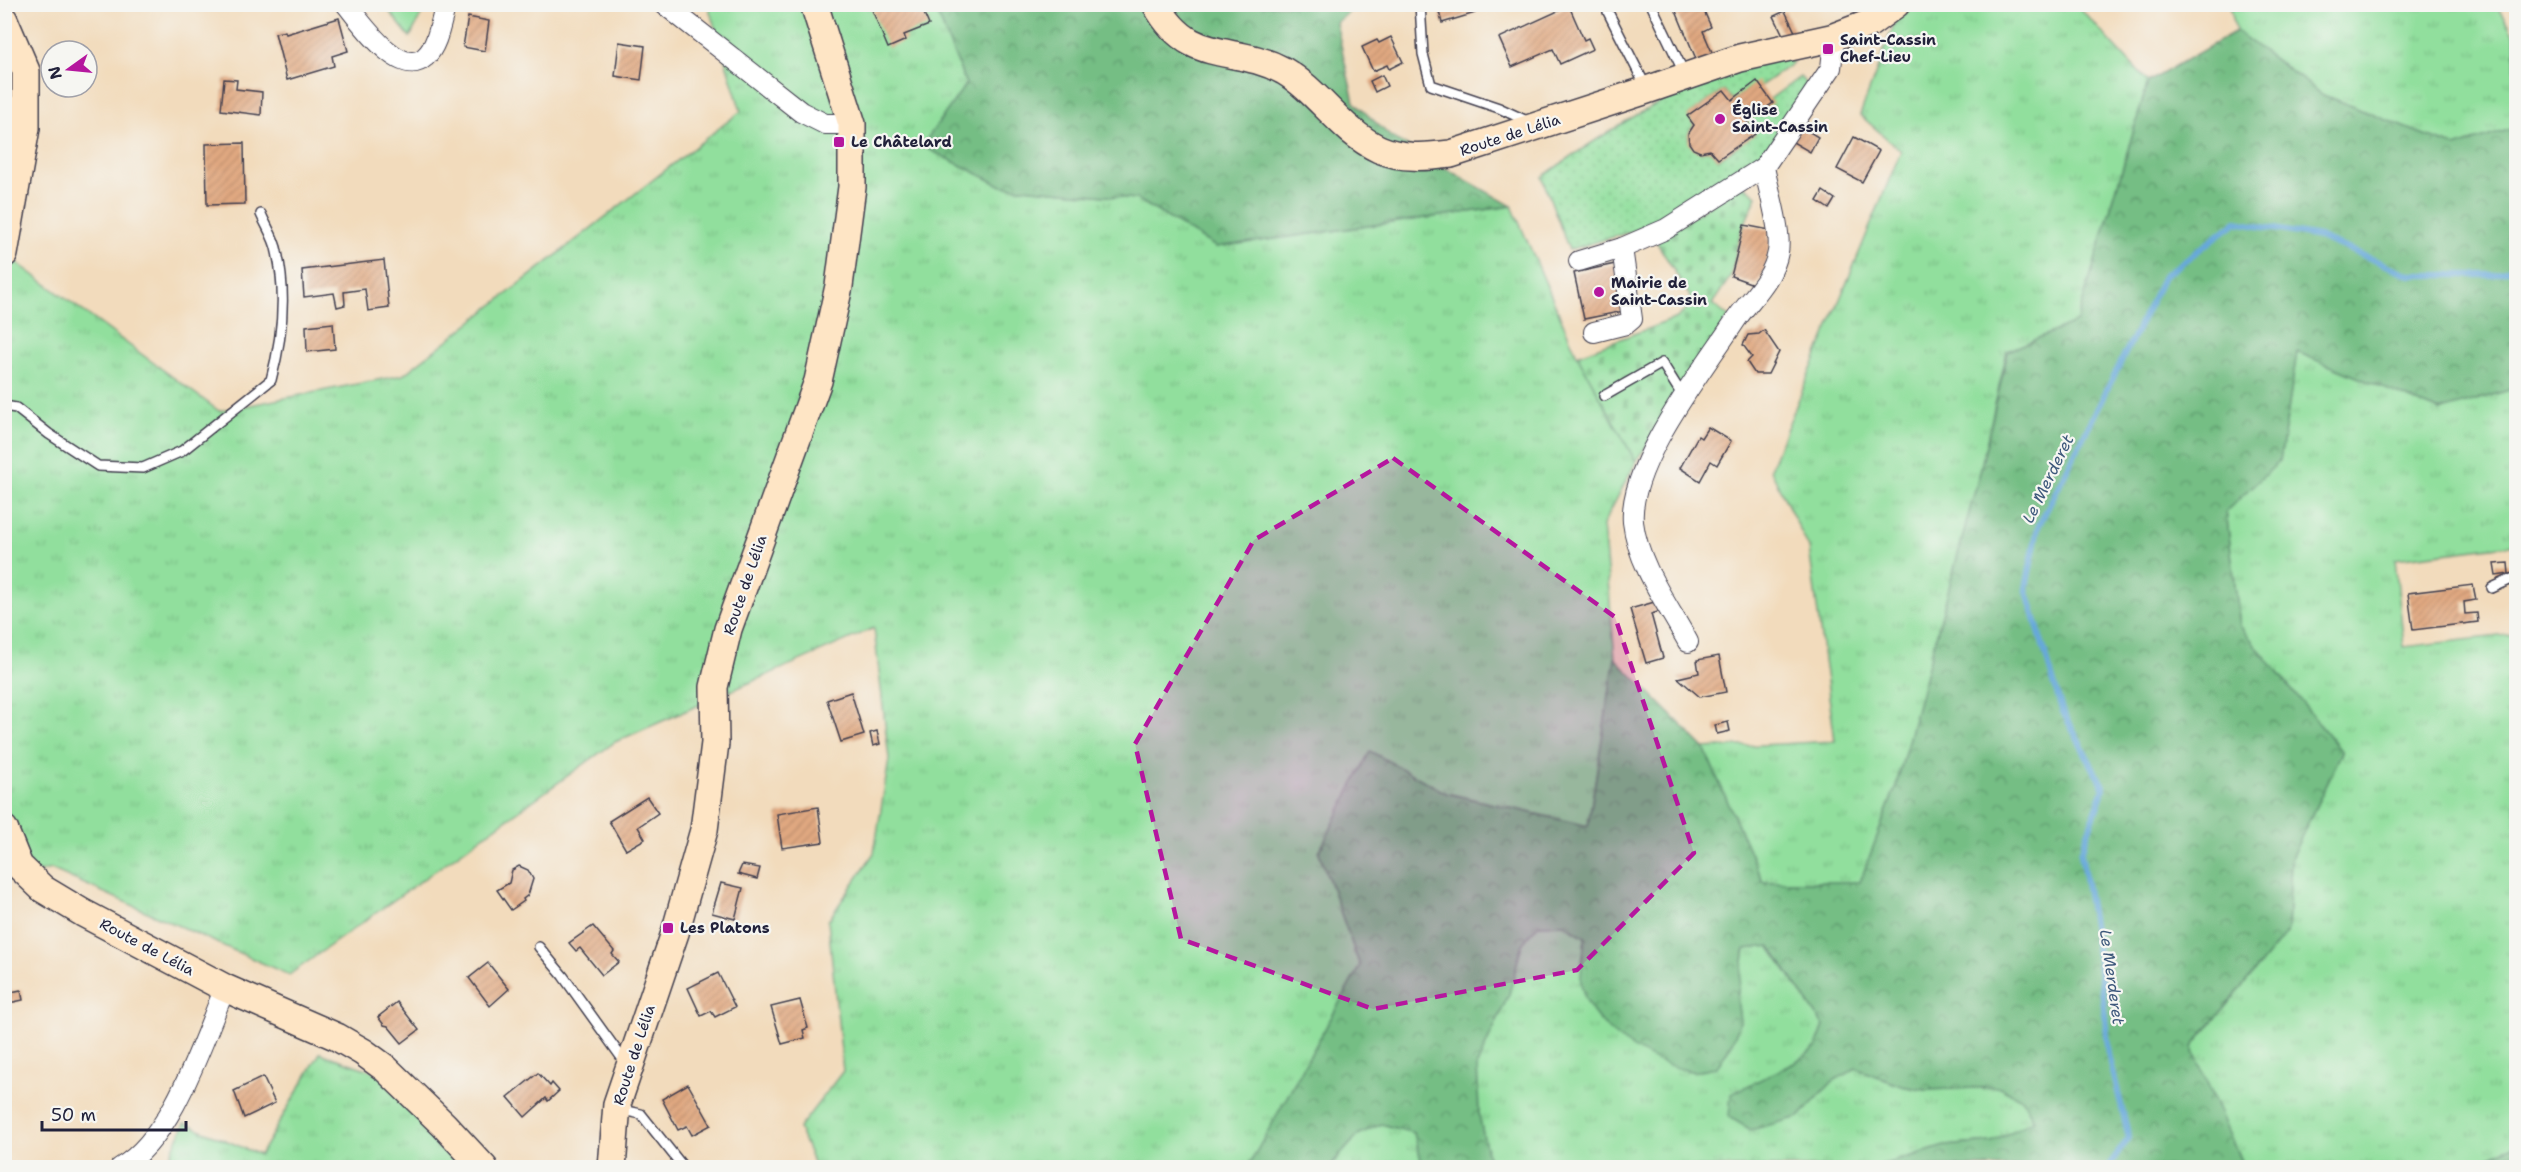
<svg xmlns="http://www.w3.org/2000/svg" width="2521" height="1172" font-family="'Shantell Sans',sans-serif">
	<defs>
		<pattern id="grass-tufts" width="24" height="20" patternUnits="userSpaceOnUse" patternTransform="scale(1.5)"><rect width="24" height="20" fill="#91df9d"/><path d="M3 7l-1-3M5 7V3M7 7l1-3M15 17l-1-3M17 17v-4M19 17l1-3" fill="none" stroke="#7dbf88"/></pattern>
		<pattern id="forest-crowns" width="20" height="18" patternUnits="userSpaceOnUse" patternTransform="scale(1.5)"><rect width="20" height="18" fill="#74be84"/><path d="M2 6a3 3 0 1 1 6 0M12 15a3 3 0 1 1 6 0" fill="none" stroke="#5f9a6d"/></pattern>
		<pattern id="cemetery-stones" width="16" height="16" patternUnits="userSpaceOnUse" patternTransform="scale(1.5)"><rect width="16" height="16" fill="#91df9d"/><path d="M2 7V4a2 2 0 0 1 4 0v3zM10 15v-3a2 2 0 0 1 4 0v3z" fill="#7dbf88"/></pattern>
		<pattern id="park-dots" width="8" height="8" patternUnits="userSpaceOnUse" patternTransform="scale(1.5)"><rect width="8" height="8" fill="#91df9d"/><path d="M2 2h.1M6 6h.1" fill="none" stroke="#7dbf88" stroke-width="1.8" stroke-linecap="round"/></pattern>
		<pattern id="building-hatch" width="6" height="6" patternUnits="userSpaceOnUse" patternTransform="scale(1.5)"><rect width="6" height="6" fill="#e0a880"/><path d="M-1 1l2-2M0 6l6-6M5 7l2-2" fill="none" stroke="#c09070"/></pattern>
	</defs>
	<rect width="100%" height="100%" fill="#f6f6f2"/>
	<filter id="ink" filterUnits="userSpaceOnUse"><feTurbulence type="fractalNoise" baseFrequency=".0167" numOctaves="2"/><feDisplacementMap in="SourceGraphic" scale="12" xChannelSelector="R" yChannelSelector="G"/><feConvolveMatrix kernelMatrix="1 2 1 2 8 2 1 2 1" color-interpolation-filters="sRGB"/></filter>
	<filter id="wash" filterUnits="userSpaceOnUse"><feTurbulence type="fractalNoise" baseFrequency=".008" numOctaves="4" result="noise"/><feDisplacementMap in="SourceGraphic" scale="24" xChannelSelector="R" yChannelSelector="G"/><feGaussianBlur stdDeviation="1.35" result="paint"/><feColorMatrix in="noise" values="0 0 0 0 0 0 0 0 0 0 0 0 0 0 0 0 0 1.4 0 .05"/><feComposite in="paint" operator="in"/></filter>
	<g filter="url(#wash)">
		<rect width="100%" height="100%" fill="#f2dbbc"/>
		<g fill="url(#grass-tufts)" stroke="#5a806c" stroke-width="1.5">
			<path d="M384 5H426L410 37Z"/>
			<path d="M708 5H934L966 84 923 146 1002 186 1137 199 1216 247 1512 206 1577 355 1636 462 1603 525 1615 658 1588 826 1446 793 1371 752 1319 852 1360 966 1248 1167H815L799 1128 843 1071 828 921 874 853 889 759 874 628 615 742 289 975 51 869 5 881V254L219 411 403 375 741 111Z"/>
			<path d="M1918 5H2077L2148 82 2077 322 2007 351 1979 476 1896 786 1860 883 1763 882 1704 748 1835 741 1809 548 1770 469 1901 151 1860 115 1896 19Z"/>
			<path d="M2230 5H2496L2515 36V128L2455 147 2323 95 2236 31Z"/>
			<path d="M2297 352 2439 411 2516 388V544L2395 559 2404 647 2516 634V1145L2467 1167H2243L2192 1047 2288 931 2291 858 2342 752 2240 626 2226 511 2280 460Z"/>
			<path d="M1564 924 1585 937 1581 985 1717 1067 1731 1045 1740 1022 1737 998 1745 949 1769 946 1824 1026 1816 1048 1798 1061 1799 1117 1833 1081 1856 1068 1901 1086 1925 1090 2000 1087 2022 1099 2034 1121 1992 1142 1945 1146 1875 1167H1490L1479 1115 1477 1065 1509 994 1522 944 1538 925Z"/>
			<path d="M320 1053 386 1076 467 1168H164L185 1123 260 1155Z"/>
			<path d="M1382 1124 1414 1133 1423 1167 1329 1168 1359 1134Z"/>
		</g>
		<g fill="url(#forest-crowns)" stroke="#4b7060" stroke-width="1.5">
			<path d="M934 5H1357L1336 23 1354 102 1391 137 1512 206 1216 247 1137 199 1002 186 922 146 966 84Z"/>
			<path d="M2236 31 2323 95 2455 147 2515 128 2516 36V388L2439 411 2297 352 2280 461 2226 511 2240 626 2342 752 2291 858 2288 931 2192 1047 2243 1167H1875L1945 1146 1992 1142 2034 1120 2022 1099 2000 1087 1925 1090 1901 1086 1856 1068 1833 1081 1799 1117 1751 1130 1729 1117 1731 1094 1798 1061 1816 1047 1824 1026 1770 946 1745 949 1737 998 1740 1022 1731 1045 1717 1067C1709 1069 1698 1073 1690 1071 1650 1063 1592 1030 1582 988 1579 973 1584 952 1585 937L1564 924 1538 925 1522 944 1509 994 1477 1065 1479 1115 1490 1167H1423L1414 1133 1381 1124 1359 1134 1329 1167H1248L1360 966 1319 852 1370 751 1446 793 1588 826 1615 658 1704 748 1763 882H1860L1896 786 1979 476 2008 351 2077 322 2148 82Z"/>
			<path d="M2516 1145V1167H2467Z"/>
		</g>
		<path fill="url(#cemetery-stones)" stroke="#5a806c" stroke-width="1.5" d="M1741 184 1757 196 1740 234 1731 276 1712 304 1729 317 1636 462 1577 355 1677 318 1694 303 1656 241Z"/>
		<path fill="url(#park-dots)" stroke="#5a806c" stroke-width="1.5" d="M1788 57 1793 63 1760 86 1732 100 1724 90 1688 116 1694 125 1688 134C1689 149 1696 153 1710 150L1719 159 1754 134 1747 122 1770 99 1800 77 1810 88 1766 152 1719 185 1637 230 1569 250 1542 177C1604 133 1666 93 1738 67 1754 61 1772 60 1788 57Z"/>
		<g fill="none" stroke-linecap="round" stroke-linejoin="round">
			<path stroke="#66a8da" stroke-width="6" d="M2107 1168 2129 1138 2109 1055 2099 960 2081 853 2104 788 2062 710 2026 588 2038 527 2164 276 2236 222 2319 237 2410 275H2493L2516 267"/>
		</g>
		<g id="blocks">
			<g fill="url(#building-hatch)">
				<path d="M885 4H891L893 10 905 4H920L929 25 904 35 906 40 888 48 872 10Z"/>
				<path d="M1437 4H1472L1475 13 1442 23Z"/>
				<path d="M1673 4H1701L1711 27 1703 31 1715 59 1699 66Z"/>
				<path d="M1569 6 1584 40 1588 38 1593 49 1560 64 1553 49 1512 67 1499 38Z"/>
				<path d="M1785 11 1795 32 1784 37 1774 16Z"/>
				<path d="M468 17 489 21 485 51 463 47Z"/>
				<path d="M339 18 348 51 332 56 334 66 287 80 275 33 285 31 286 34Z"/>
				<path d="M1391 37 1403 62 1389 69 1387 65 1373 71 1362 47 1377 40 1379 43Z"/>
				<path d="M619 42 645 46 641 80 615 76Z"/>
				<path d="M1382 75 1387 86 1375 92 1370 81Z"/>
				<path d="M224 79 237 80 236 89 262 92 261 115 221 110Z"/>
				<path d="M1757 81 1773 103 1747 122 1755 134 1718 159 1710 150 1700 152 1693 149 1689 143 1688 134 1694 125 1687 116 1724 90 1732 100Z"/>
				<path d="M1800 126 1818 137 1810 152 1791 141Z"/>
				<path d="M1854 137 1879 151 1862 182 1837 169Z"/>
				<path d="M244 143 245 204 207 205 206 144Z"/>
				<path d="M1823 191 1835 199 1829 209 1817 201Z"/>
				<path d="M1744 225 1770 230 1768 239 1771 240 1765 270 1756 285 1731 276Z"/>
				<path d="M384 260 389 308 368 311 365 289 344 292 345 305 337 307 334 293 304 297 302 270Z"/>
				<path d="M1615 264 1624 311 1584 319 1574 273Z"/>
				<path d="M333 323 335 349 307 352 306 326Z"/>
				<path d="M1764 330 1779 352 1768 374H1755L1747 362 1752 357 1743 345 1748 335 1759 334Z"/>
				<path d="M1708 427 1731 441 1717 465 1711 461 1700 481 1680 468 1698 436 1701 438Z"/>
				<path d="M2508 563 2509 574 2496 576 2494 564Z"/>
				<path d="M2473 585 2476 600 2464 602 2465 614 2477 613 2478 622 2413 630 2408 593Z"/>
				<path d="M1658 601 1661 611 1651 614 1663 658 1646 663 1630 609Z"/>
				<path d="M1719 656 1726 692 1700 697 1678 678 1699 673 1697 660Z"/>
				<path d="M851 692 864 735 841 742 827 700Z"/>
				<path d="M1728 722 1730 731 1717 734 1715 725Z"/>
				<path d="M877 731 880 744 873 746 870 733Z"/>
				<path d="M647 797 658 813 638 827 645 839 626 850 609 821Z"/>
				<path d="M818 807 823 842 782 848 777 814Z"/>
				<path d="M742 865 760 868 757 879 738 874Z"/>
				<path d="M519 866 528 870 533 879 528 895 523 899 524 901 511 910 497 890 509 883 512 870Z"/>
				<path d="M721 883 743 888 735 919 712 913Z"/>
				<path d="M593 926 614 951 612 954 619 962 602 975 580 948 576 951 569 943Z"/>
				<path d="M488 963 509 989 490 1006 469 978Z"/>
				<path d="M718 973 735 1007 715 1017 711 1011 701 1016 688 988Z"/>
				<path d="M21 990 23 1000 9 1003 6 993Z"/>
				<path d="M800 1000 808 1028 803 1030 805 1038 782 1044 771 1007Z"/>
				<path d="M397 1002 419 1030 402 1043 388 1026 384 1025 378 1017Z"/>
				<path d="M538 1073 550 1086 552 1083 559 1091 548 1101 546 1098 525 1117 508 1097Z"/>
				<path d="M263 1077 275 1103 244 1118 234 1091Z"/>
				<path d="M688 1084 711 1125 692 1135 687 1126 678 1130 662 1099Z"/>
			</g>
		</g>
	</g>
	<g filter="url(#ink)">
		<use href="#blocks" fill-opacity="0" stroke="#413e4e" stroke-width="1.5"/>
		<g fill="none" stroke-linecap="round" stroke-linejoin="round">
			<g stroke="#413e4e" stroke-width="12">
				<g id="lane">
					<path d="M1420 4 1423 54 1431 85 1499 108 1529 122"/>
					<path d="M1651 4 1685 75"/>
					<path d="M1608 12 1646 87"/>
					<path d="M1604 396 1662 363 1684 398"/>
					<path d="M4 406 16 408 49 434 98 466 143 468 182 451 271 380C282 339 287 295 277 252 275 239 266 226 261 214"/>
					<path d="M2492 588 2516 577"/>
					<path d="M539 947 563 976 627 1065"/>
					<path d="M618 1109 641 1114 684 1168"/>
				</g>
			</g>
			<g stroke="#413e4e" stroke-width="22">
				<g id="street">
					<path d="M346 4C360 21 400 80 425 57 438 46 441 20 446 4"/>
					<path d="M664 4 801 112 825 124H852"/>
					<path d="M1579 261 1622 248 1666 229 1764 167"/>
					<path d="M1594 332 1626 324 1632 319 1622 248"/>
					<path d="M1688 642C1668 605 1638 565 1633 522 1628 464 1703 370 1735 321 1750 299 1773 280 1778 252 1782 232 1768 188 1764 167L1831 68 1833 50 1831 38"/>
					<path d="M120 1168C173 1138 202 1042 225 988"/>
				</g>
			</g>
			<g stroke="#413e4e" stroke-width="30">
				<g id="secondary">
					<path d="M1156 4C1190 67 1233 43 1284 71 1319 92 1341 131 1379 149 1402 159 1426 157 1451 154L1641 92 1740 58 1831 38 1870 23 1896 4"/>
					<path d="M4 20 26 71V128L4 254"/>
					<path d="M4 829 19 866 43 889 83 913 225 988 337 1037 363 1052 385 1068 444 1125 484 1168"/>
					<path d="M612 1168 617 1104 675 933 704 830 715 743 714 687 728 629 818 381 839 286 852 187V124L814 4"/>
				</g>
			</g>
			<use href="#lane" stroke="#fff" stroke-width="9"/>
			<use href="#street" stroke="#fff" stroke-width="20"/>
			<use href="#secondary" stroke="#fee5c5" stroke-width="27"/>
		</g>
	</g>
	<path fill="#b5179e" fill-opacity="0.2" stroke="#b5179e" stroke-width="4.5" stroke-dasharray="12 8" stroke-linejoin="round" d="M1393 458 1615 617 1694 853 1577 970 1373 1009 1181 939 1135 744 1254 540Z"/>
	<g fill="#b5179e" stroke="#f6f6f2" stroke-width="2">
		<rect x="1822" y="43" width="12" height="12" rx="3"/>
		<circle cx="1720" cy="119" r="6"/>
		<rect x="833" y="136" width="12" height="12" rx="3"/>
		<circle cx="1599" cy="292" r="6"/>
		<rect x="662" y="922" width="12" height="12" rx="3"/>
	</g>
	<g text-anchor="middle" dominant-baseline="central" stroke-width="4.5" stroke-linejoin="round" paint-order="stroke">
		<g font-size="15" font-weight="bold" fill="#22223b" stroke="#f6f6f2" text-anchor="start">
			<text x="1840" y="40">Saint-Cassin<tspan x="1840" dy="17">Chef-Lieu</tspan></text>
			<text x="1732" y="110">Église<tspan x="1732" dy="17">Saint-Cassin</tspan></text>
			<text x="851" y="142">Le Châtelard</text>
			<text x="1611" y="283">Mairie de<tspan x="1611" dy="17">Saint-Cassin</tspan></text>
			<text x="680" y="928">Les Platons</text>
		</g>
		<g font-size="15" fill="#22223b" stroke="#f6f6f2">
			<text transform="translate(1510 135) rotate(-18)">Route de Lélia</text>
			<text transform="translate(745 585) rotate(-71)">Route de Lélia</text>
			<text transform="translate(147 947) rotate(28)">Route de Lélia</text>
			<text transform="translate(634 1055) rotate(-72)">Route de Lélia</text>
		</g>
		<g font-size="16" font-style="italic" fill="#3d587b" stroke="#f6f6f2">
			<text transform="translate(2048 479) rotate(-64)">Le Merderet</text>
			<text transform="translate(2112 977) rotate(82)">Le Merderet</text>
		</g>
	</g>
	<rect width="2521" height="1172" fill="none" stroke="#f6f6f2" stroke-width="24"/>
	<g transform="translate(69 69) rotate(255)"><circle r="28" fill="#f6f6f2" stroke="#a1a1a9" stroke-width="1.5"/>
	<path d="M0-4.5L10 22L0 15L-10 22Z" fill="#b5179e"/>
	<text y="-9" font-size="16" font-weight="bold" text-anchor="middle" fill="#22223b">N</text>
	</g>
	<path d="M42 1121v9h144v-9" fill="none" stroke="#22223b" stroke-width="3"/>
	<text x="51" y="1121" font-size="18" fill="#22223b" stroke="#f6f6f2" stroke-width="4.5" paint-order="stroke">50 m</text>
</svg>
